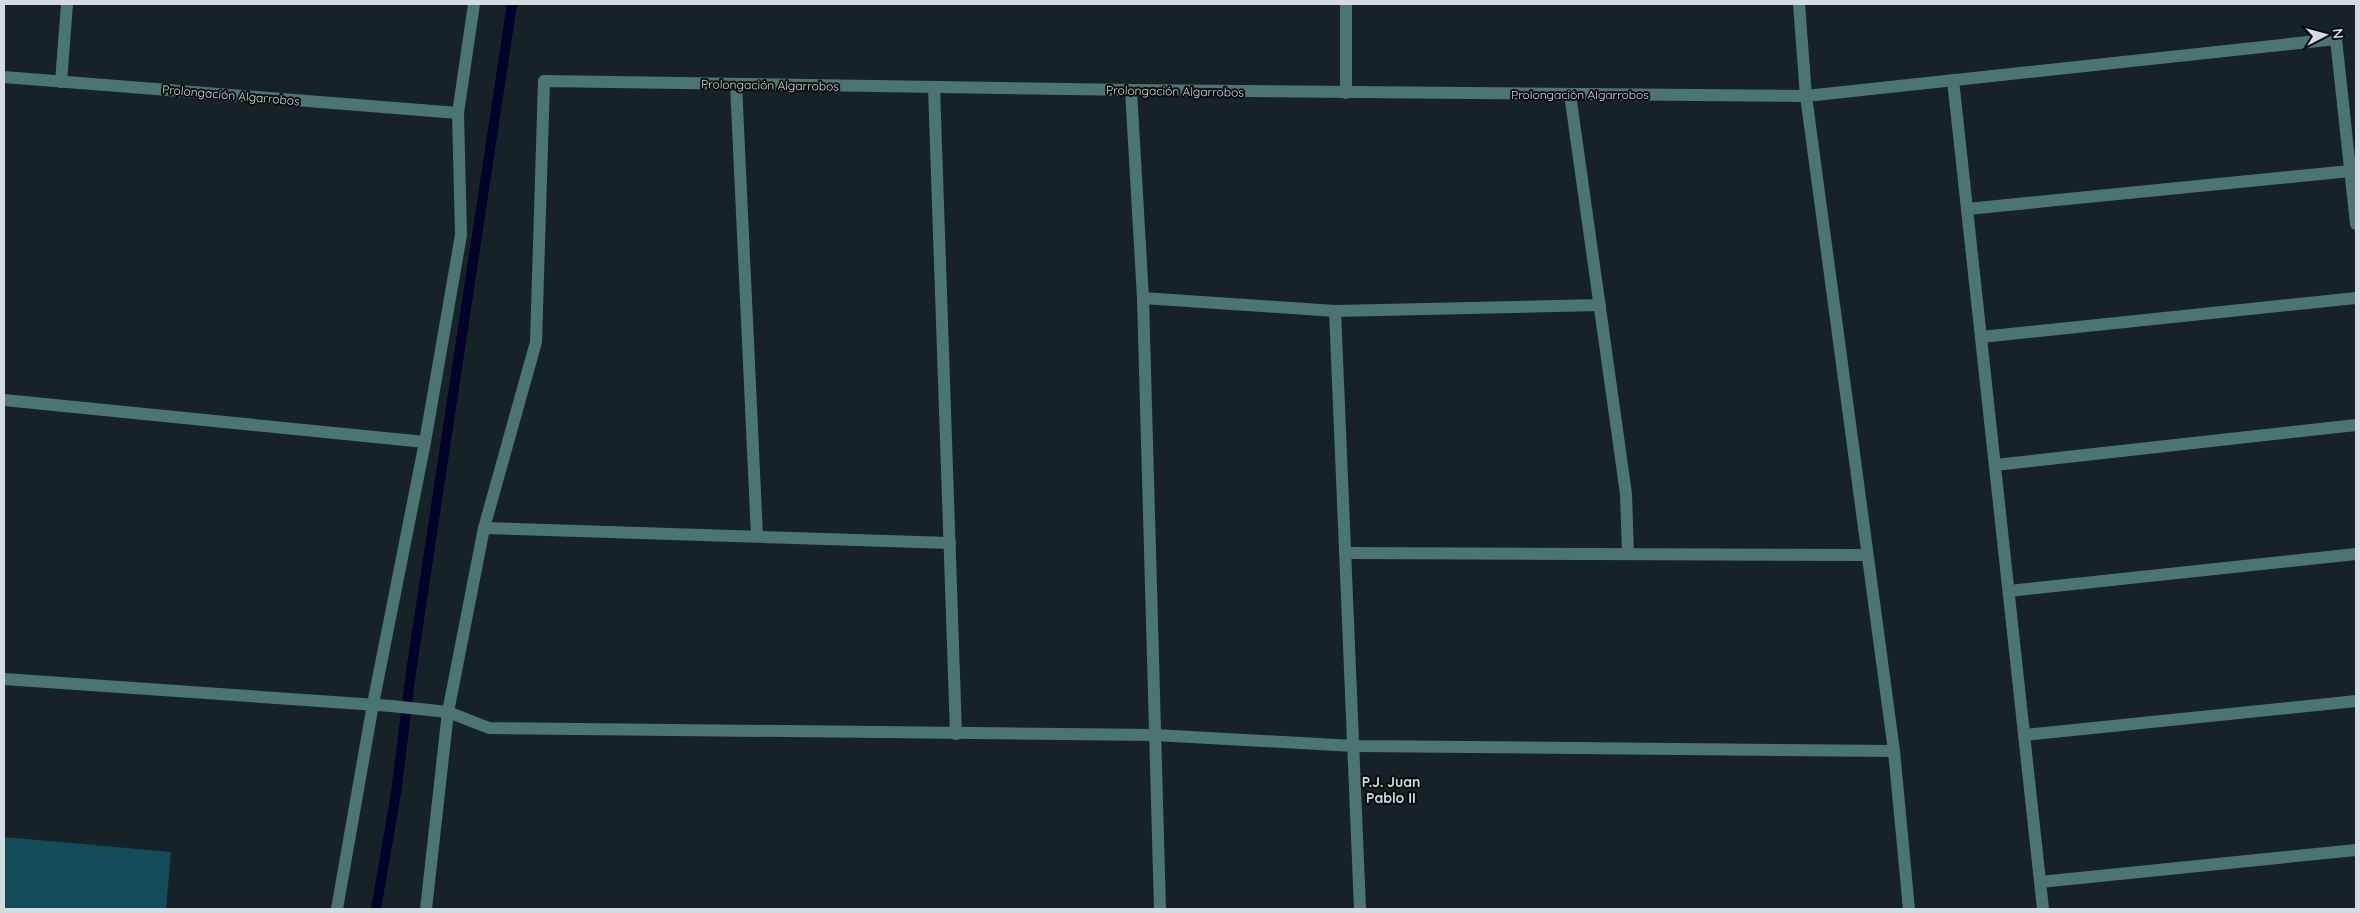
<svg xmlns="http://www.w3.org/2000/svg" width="2360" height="913" font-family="Quicksand,sans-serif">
	<rect width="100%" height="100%" fill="#162225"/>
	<path fill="#114c58" d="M4 837 171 852 166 909H4Z"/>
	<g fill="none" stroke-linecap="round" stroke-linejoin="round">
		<path stroke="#010129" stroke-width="10" d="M376 909 396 793 411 672 512 4"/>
		<g stroke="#4a7572" stroke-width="12">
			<path d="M1346 4V93"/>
			<path d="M1799 4 1806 96 1894 751 1909 909"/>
			<path d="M4 77 458 113"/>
			<path d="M1953 80 2043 909"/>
			<path d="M61 82 67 4"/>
			<path d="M736 84 757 536"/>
			<path d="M934 87 956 734"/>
			<path d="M1131 90 1143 298 1160 909"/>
			<path d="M1570 94 1626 494 1628 554"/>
			<path d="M1967 209 2350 171"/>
			<path d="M1143 298 1335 311 1600 305"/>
			<path d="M1335 311 1360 909"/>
			<path d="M1981 337 2356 298"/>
			<path d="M4 400 425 442"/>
			<path d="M1995 465 2356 425"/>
			<path d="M484 528 950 543"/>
			<path d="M1345 553 1867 555"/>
			<path d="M2009 591 2356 554"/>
			<path d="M4 679 391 706 448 712 489 728 1155 735 1354 746 1894 751"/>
			<path d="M2024 735 2356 701"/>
			<path d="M2040 882 2356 850"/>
			<path d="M337 909 373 704 425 442 461 235 458 113 474 4"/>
			<path d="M426 909 448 712 484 528 536 342 544 81 1131 90 1806 96 2336 39 2356 224"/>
		</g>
	</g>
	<g text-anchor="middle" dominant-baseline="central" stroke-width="4" stroke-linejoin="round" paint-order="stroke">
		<g font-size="12" fill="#d4dcdf" stroke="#060b0c">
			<text transform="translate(770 85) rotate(1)">Prolongación Algarrobos</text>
			<text transform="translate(1175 91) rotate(1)">Prolongación Algarrobos</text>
			<text x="1580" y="94">Prolongación Algarrobos</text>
			<text transform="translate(231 95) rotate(5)">Prolongación Algarrobos</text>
		</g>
		<g font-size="14" font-weight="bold" fill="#d4dcdf" stroke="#060b0c">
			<text x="1391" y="782">P.J. Juan<tspan x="1391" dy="16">Pablo II</tspan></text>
		</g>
	</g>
	<rect width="2360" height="913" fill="none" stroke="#d4dcdf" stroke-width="10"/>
	<g transform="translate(2325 35) rotate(84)" stroke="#060b0c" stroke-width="4" paint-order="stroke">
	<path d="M0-4L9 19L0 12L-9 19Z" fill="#d4dcdf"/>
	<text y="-8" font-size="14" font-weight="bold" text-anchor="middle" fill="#d4dcdf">N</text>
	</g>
</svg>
